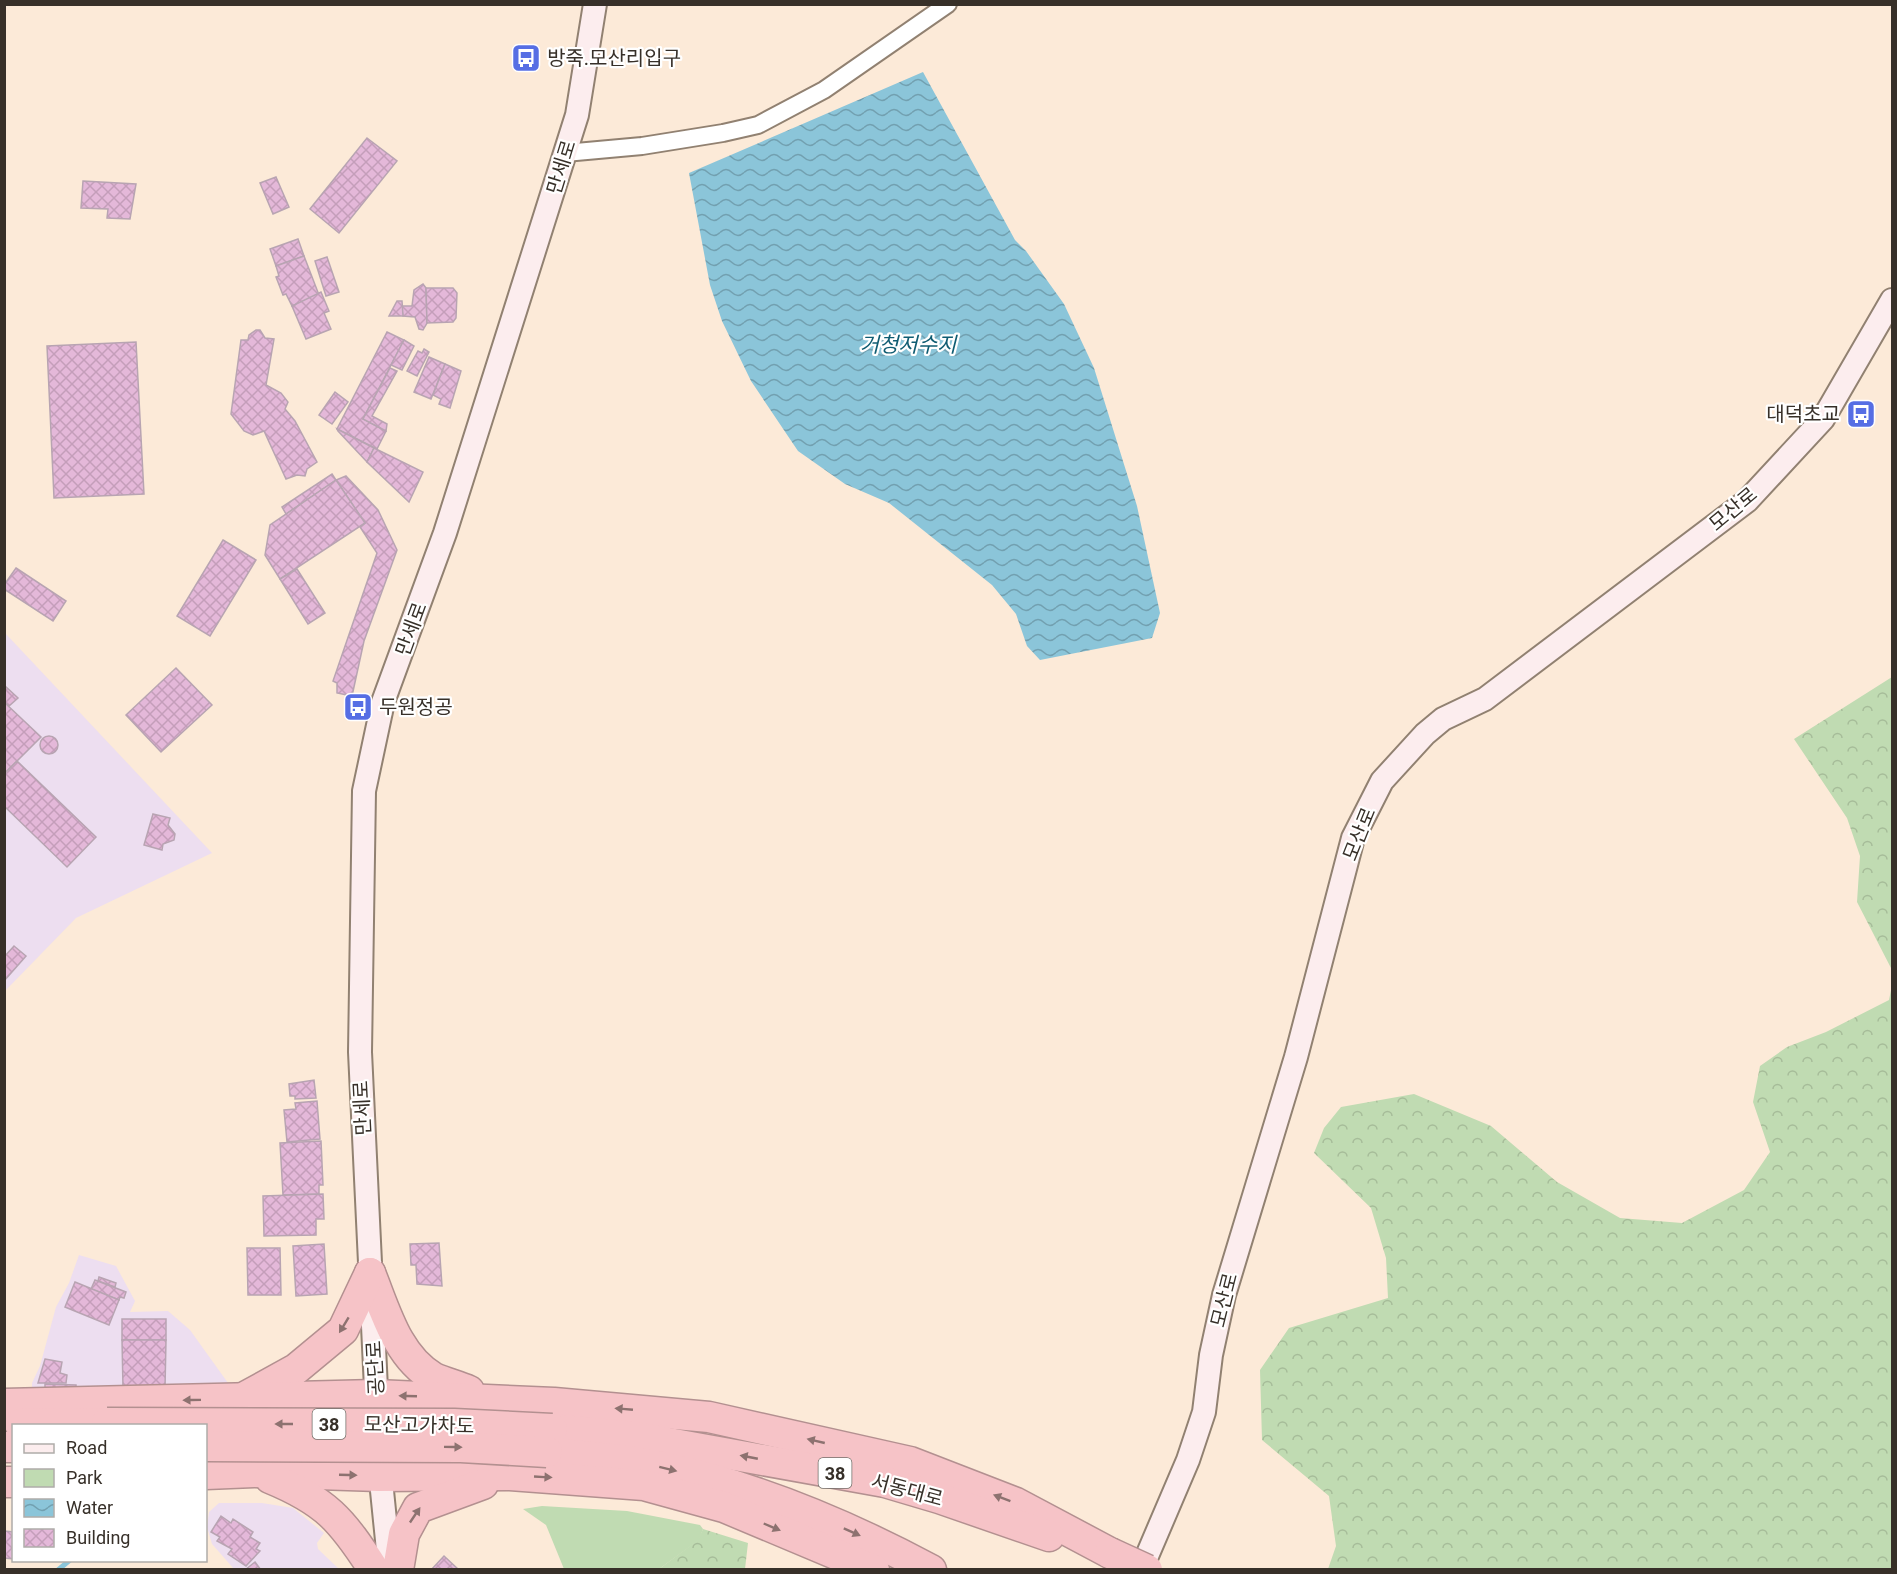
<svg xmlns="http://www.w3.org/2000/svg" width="1897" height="1574" font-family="Roboto,'Noto Sans KR',sans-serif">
	<defs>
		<pattern id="forest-crowns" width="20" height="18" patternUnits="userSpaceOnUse" patternTransform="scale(1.5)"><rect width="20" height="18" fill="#c0dbb2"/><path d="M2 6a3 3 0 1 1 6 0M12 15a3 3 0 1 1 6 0" fill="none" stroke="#a6bc99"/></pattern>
		<pattern id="water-waves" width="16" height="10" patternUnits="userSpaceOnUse" patternTransform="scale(1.5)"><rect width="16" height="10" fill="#8bc5d9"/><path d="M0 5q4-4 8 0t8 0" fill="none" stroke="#72a0b0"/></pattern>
		<pattern id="building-cross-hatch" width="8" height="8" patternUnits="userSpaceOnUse" patternTransform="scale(1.5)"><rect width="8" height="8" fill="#e4b8d9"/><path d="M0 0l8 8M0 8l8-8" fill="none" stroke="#c49eba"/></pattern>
	</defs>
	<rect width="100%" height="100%" fill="#fcead8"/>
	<g fill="#eddef0">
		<path d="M5 633 212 853 76 918 5 991Z"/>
		<path d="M79 1255 116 1266 135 1301 130 1312 168 1311 190 1330 228 1383 223 1390 32 1396V1383L40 1366 56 1307 69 1283Z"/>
		<path d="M219 1503H262L293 1508 324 1533 317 1543 318 1549 339 1569H234L212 1544 207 1527 209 1512Z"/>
	</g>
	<path fill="#c0dbb2" d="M542 1506 627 1511 700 1525 703 1529 699 1540 659 1569H564L546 1525 523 1509Z"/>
	<g fill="url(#forest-crowns)">
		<path d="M1892 677V970L1857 902 1860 856 1847 818 1794 739Z"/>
		<path d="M1892 985V1569H1328L1336 1546 1329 1496 1262 1440 1260 1370 1289 1328 1388 1298 1386 1258 1371 1208 1314 1153 1324 1128 1341 1107 1414 1094 1491 1126 1557 1182 1620 1218 1682 1223 1744 1190 1770 1152 1753 1102 1760 1066 1787 1047 1826 1032 1889 1000Z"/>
		<path d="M703 1529 748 1543 745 1569H659L698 1540Z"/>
	</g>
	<path fill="url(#water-waves)" d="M923 72 1015 240 1026 251 1064 304 1094 368 1137 506 1160 613 1152 638 1040 660 1027 646 1016 614 992 585 889 503 845 484 798 451 751 381 722 321 710 285 689 173Z"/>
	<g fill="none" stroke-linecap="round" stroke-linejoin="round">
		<path stroke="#8bc5d9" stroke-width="5" d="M58 1570 70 1560"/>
	</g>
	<g fill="url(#building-cross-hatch)" stroke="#b8a4b2" stroke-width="1.5">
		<path d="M367 138 397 161 339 233 310 209Z"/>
		<path d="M276 177 289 207 273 214 260 183Z"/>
		<path d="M83 181 136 184 130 219 107 218 108 209 81 208Z"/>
		<path d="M298 239 304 256 276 266 270 249Z"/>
		<path d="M304 256 319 295 292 306 286 294 283 295 276 277 279 276 276 266Z"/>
		<path d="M327 257 339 292 326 296 315 261Z"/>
		<path d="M423 284 426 288 427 323 423 330 419 329 415 317 403 316 401 306H412L414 290Z"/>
		<path d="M426 288H453L457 293 456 318 453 322 427 323Z"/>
		<path d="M321 292 329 311 324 313 331 329 306 339 292 306Z"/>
		<path d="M397 301H402L403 316H389Z"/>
		<path d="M256 330H260L265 338 274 339 266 385 281 393 288 402 285 409 295 421 317 462 307 469 305 476 297 475 286 479 264 431 253 435 244 431 231 414 241 340H248L249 335Z"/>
		<path d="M387 332 404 340 363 419 386 431 377 449 337 429Z"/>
		<path d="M404 340 414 346 402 370 391 365Z"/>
		<path d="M136 342 144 494 54 498 47 346Z"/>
		<path d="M424 349 429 352 417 376 407 371 418 351 422 353Z"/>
		<path d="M429 357 445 364 431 399 414 392Z"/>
		<path d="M445 364 461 371 450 408 439 404 441 399 433 395Z"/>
		<path d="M390 368 397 371 372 416 387 424 386 431 363 419Z"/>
		<path d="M335 392 348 402 332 424 319 415Z"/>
		<path d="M337 429 374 448 367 462 338 431Z"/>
		<path d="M374 448 423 472 409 502 367 462Z"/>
		<path d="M332 474 336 480 286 514 282 507Z"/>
		<path d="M346 476 378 510 397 550 364 641 352 696 337 693V683L333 681 377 553 360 527 365 523 336 480Z"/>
		<path d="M336 480 365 523 280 579 265 555 270 525Z"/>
		<path d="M223 540 256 560 210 636 177 616Z"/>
		<path d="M16 568 66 601 53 621 4 589V585Z"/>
		<path d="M297 569 325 613 308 624 280 579Z"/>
		<path d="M176 668 212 705 161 752 126 715Z"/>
		<path d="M4 685 18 698 9 706 4 702Z"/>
		<path d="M4 702 41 737 4 774Z"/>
		<circle cx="49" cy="745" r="9"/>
		<path d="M17 761 96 837 67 867 4 806V774Z"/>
		<path d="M153 814 170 818 168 825 175 834 174 840 163 844 162 850 144 845Z"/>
		<path d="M14 946 26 956 4 981V957Z"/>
		<path d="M314 1080 316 1098 295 1099V1096H290L289 1084Z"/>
		<path d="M317 1101 320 1139 287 1142 284 1110 296 1109 295 1103Z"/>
		<path d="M321 1141 323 1185H319V1194L283 1195 280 1143Z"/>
		<path d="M323 1194 324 1219H316V1235L264 1236 263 1196Z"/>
		<path d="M439 1243 442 1286 417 1284 416 1265H411L410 1244Z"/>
		<path d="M324 1244 327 1294 296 1296 293 1246Z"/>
		<path d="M247 1248H280L281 1295H248Z"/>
		<path d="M99 1277 116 1283 115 1287 98 1281Z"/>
		<path d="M95 1280 126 1292 124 1298 120 1297 119 1300 91 1289Z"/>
		<path d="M75 1282 119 1300 109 1325 65 1307Z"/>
		<rect x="122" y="1319" width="44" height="21"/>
		<path d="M122 1340H166L165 1388H123Z"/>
		<path d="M45 1359 62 1362 60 1373 67 1375 66 1383H38Z"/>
		<path d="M45 1384 76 1385V1395L45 1394Z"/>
		<path d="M221 1516 231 1523 233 1519 253 1532 250 1537 260 1543 256 1549 260 1551 246 1566 228 1554 232 1549 217 1541 220 1537 211 1532Z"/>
		<path d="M4 1531 14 1532V1559L4 1558Z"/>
		<path d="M444 1556 459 1570H431Z"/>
		<path d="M255 1562 261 1570H245Z"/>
	</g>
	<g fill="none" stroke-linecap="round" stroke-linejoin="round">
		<g stroke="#918171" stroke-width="20">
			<path id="street" d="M565 153 642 146 723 133 758 125 824 90 948 4"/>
		</g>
		<g stroke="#918171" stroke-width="26">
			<g id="secondary">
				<path d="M377 1410 360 1052 364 791 383 702 445 533 577 115 595 4"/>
				<path d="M379 1461 390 1570"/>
				<path d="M1141 1570 1188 1460 1204 1412 1211 1355 1224 1295 1296 1057 1353 838 1382 781 1425 734 1443 719 1485 699 1747 501 1823 419 1892 300"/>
			</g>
		</g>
		<g stroke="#b39090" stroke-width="33">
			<g id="highway">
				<path d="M370 1273C385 1310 397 1357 434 1378 445 1383 458 1386 469 1391"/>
				<path d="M247 1396 296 1369 343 1330 370 1273"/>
				<path d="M4 1404 376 1395 554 1403 709 1417 910 1462 1016 1503 1110 1553"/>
				<path d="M20 1424 107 1423"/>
				<path d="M552 1429 635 1437 885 1482 939 1498 1049 1536"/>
				<path d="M4 1447H14"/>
				<path d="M547 1452C584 1457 621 1458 657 1466 752 1485 845 1524 931 1570"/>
				<path d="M206 1474 254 1472 379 1476 510 1475 644 1485 724 1507 874 1570"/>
				<path d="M270 1478C326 1501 342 1520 374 1570"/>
				<path d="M4 1482H14"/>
				<path d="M398 1570 404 1534 418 1508 483 1484"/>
			</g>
		</g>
		<use href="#street" stroke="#fff" stroke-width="16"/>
		<use href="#secondary" stroke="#fcedee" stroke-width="22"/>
		<use href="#highway" stroke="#f6c3c7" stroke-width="30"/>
		<g stroke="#b39090" stroke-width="33" stroke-linecap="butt">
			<g id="highway-bridge">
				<path d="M107 1423 454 1424 552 1429"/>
				<path d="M206 1446 461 1447 547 1452"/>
				<path d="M1110 1553 1147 1570"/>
			</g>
		</g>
		<use href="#highway-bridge" stroke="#f6c3c7" stroke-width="30"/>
	</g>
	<defs><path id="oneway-solid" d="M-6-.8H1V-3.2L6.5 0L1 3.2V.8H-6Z" transform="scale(1.5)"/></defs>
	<g fill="#8d7270">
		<use href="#oneway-solid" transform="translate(344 1325) rotate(121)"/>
		<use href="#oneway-solid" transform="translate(408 1396) rotate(-178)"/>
		<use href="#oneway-solid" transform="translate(192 1400) rotate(179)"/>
		<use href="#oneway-solid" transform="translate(624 1409) rotate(-175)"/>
		<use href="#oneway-solid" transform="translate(284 1424) rotate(-180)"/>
		<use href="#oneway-solid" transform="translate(816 1441) rotate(-167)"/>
		<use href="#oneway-solid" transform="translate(453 1447) rotate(1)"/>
		<use href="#oneway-solid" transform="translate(749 1457) rotate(-169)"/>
		<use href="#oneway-solid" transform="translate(668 1469) rotate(14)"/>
		<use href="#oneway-solid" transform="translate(348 1475) rotate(2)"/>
		<use href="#oneway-solid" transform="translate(543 1477) rotate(3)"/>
		<use href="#oneway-solid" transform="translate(1002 1498) rotate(-159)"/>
		<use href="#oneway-solid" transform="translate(415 1515) rotate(-56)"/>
		<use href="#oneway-solid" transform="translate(772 1527) rotate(23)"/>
		<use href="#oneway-solid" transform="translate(852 1532) rotate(24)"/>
	</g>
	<defs>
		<g id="bus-square" transform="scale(1.5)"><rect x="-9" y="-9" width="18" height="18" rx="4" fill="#566ee4" stroke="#fff"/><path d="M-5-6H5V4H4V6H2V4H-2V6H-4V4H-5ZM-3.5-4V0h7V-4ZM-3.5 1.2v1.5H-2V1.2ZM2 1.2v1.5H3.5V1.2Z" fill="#fff"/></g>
	</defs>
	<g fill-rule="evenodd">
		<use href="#bus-square" x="526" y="58"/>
		<use href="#bus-square" x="1861" y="414"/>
		<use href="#bus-square" x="358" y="707"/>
	</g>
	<g text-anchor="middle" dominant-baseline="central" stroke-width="4.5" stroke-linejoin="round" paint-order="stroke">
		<g fill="#fff" stroke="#736e69" stroke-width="1.5">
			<rect x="312.5" y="1409" width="33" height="30" rx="4.5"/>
			<rect x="818.5" y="1458" width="33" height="30" rx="4.5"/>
		</g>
		<g font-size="18" font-weight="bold" fill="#373029">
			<text x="329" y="1424">38</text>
			<text x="835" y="1473">38</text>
		</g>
		<g font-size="20" fill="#373029" stroke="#fff" text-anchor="start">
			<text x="547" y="58">방죽.모산리입구</text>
			<text x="1840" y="414" text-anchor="end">대덕초교</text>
			<text x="379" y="707">두원정공</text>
		</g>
		<g font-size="20" fill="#373029" stroke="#fff">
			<text transform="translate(561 167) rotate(-73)">만세로</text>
			<text transform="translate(1733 509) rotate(-40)">모산로</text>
			<text transform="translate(411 629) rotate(-70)">만세로</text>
			<text transform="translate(1359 834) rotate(-68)">모산로</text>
			<text transform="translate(362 1108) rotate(-93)">만세로</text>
			<text transform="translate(1224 1300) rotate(-76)">모산로</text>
			<text transform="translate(375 1368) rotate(-93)">공단로</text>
			<text transform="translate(419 1425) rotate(1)">모산고가차도</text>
			<text transform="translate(907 1490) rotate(15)">서동대로</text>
		</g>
		<g font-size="21" font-style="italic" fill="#0f5c72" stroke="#fff">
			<text x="908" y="345">거청저수지</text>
		</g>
	</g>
	<rect width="1897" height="1574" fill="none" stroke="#373029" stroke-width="12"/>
	<rect x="12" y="1424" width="195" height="138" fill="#ffffff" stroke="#afaca9" stroke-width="1.5"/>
	<rect x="24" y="1444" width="30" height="9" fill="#fcedee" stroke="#afaca9" stroke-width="1.5"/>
	<text x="66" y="1454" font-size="18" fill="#373029">Road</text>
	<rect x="24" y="1469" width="30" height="18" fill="#c0dbb2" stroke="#afaca9" stroke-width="1.5"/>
	<text x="66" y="1484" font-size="18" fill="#373029">Park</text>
	<rect x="24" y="1499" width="30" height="18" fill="url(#water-waves)" stroke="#afaca9" stroke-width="1.5"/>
	<text x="66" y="1514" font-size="18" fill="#373029">Water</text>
	<rect x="24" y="1529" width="30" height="18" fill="url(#building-cross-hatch)" stroke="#afaca9" stroke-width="1.5"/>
	<text x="66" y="1544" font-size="18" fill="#373029">Building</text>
</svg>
